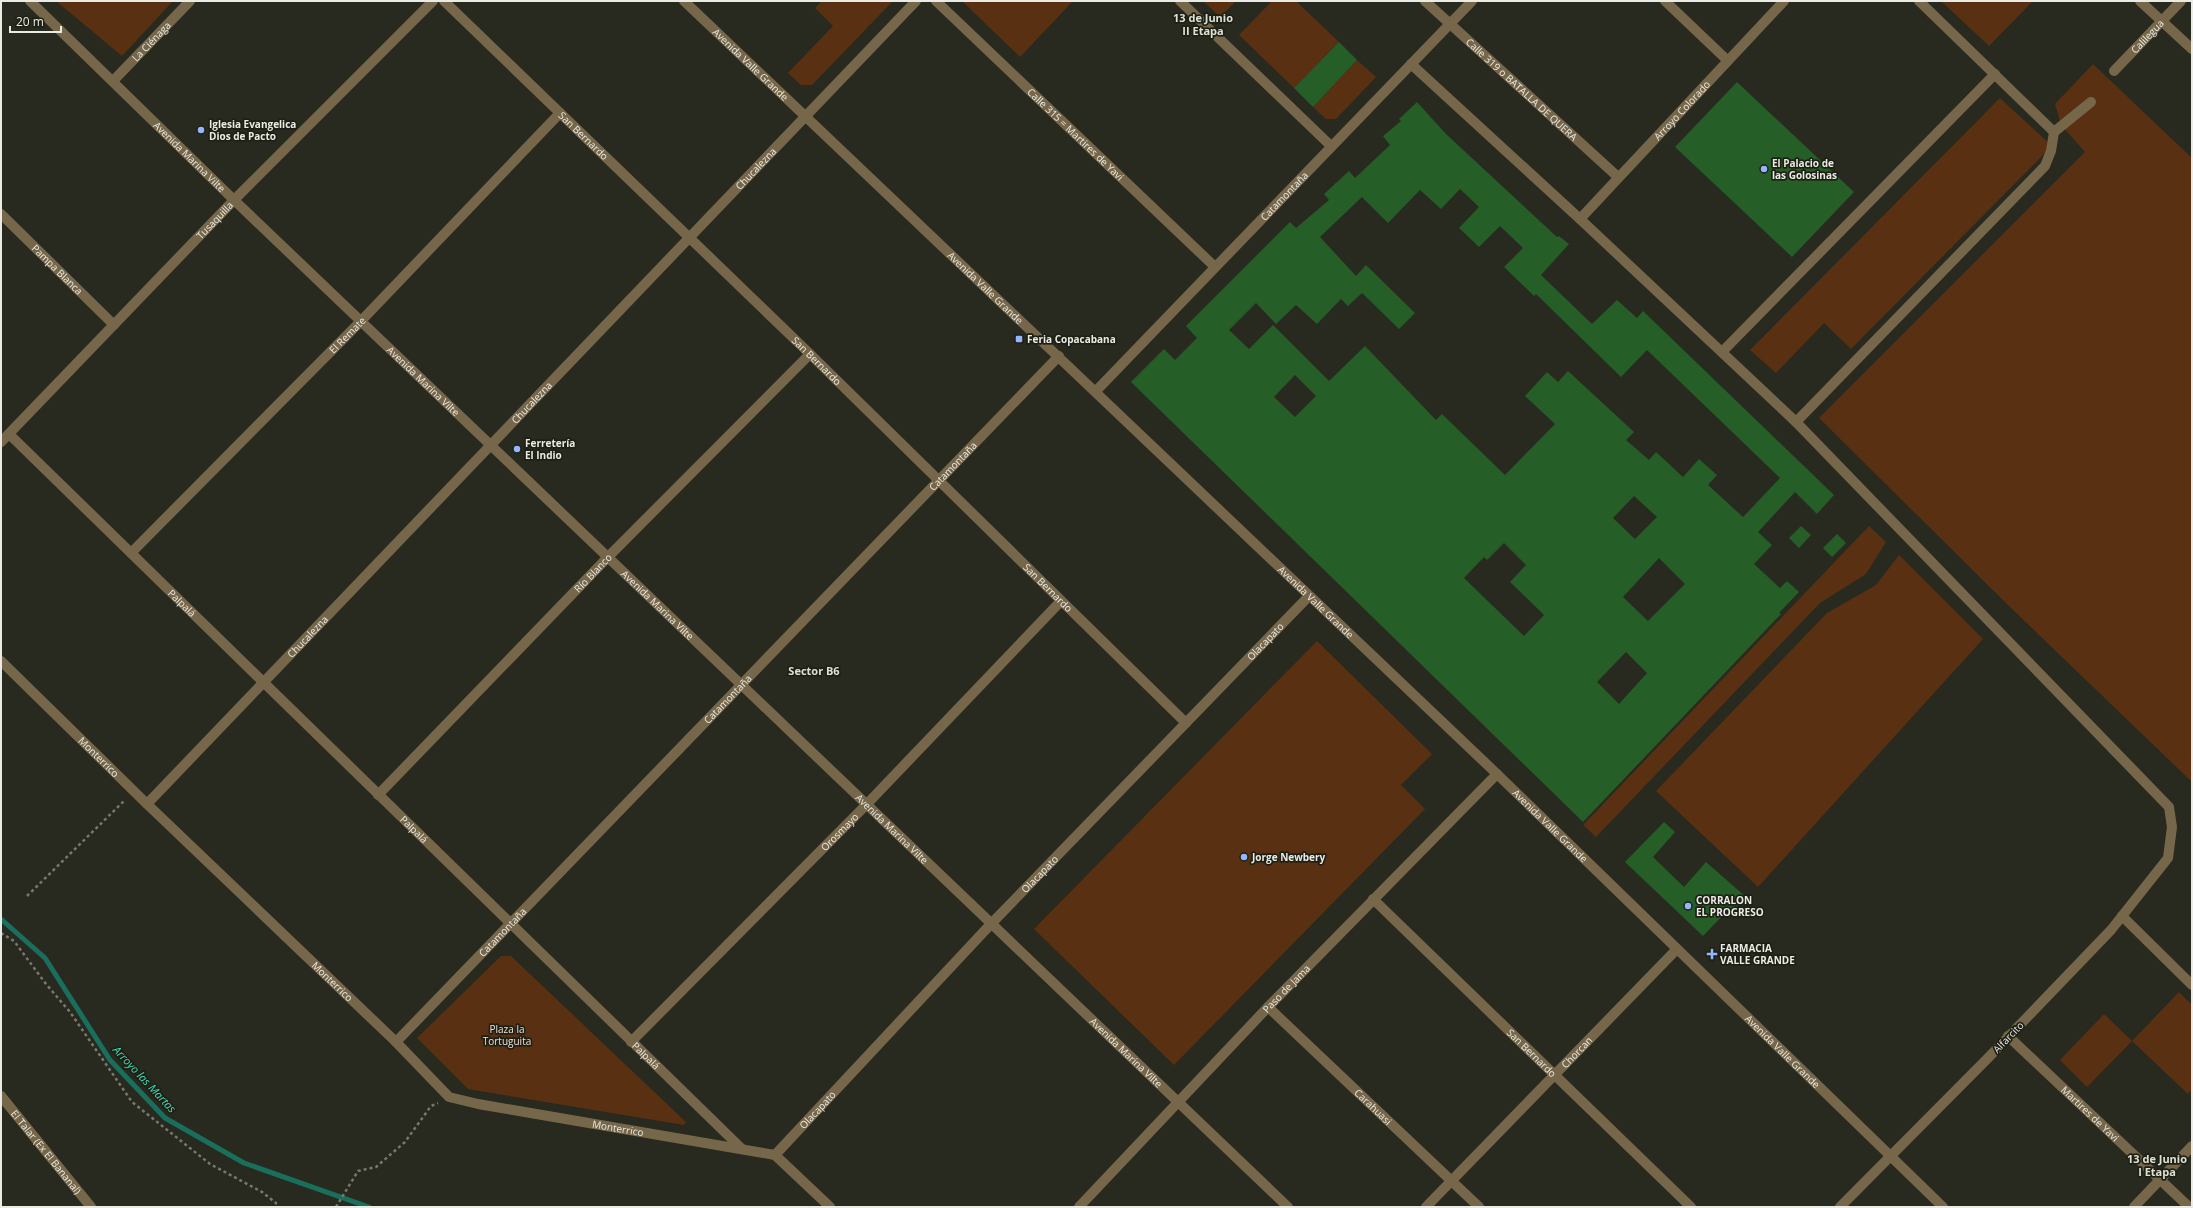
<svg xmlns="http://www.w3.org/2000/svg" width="2193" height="1208" font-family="'Open Sans',sans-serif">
	<rect width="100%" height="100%" fill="#28291f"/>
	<g fill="#593012">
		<path d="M56 1H173L122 56Z"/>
		<path d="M822 1H891V3L812 85H801L788 73 833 26 815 8Z"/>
		<path d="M962 1H1073L1020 57Z"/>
		<path d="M1203 1H1236L1220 17Z"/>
		<path d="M1272 1H1296L1339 42 1294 88 1239 35Z"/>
		<path d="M1941 1H2033L1989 46Z"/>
		<path d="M1357 60 1376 77 1336 119H1326L1313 107Z"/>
		<path d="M2093 64 2192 158V782L2011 608 1819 418 2085 152 2061 125 2055 104Z"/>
		<path d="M2000 98 2052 146 1851 349 1824 323 1776 373 1750 350Z"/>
		<path d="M1869 526 1886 542 1866 574 1820 603 1596 837 1583 825Z"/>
		<path d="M1899 555 1983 639 1758 887 1656 791 1827 613 1876 585Z"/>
		<path d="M1317 641 1432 754 1401 785 1425 809 1174 1065 1034 929Z"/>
		<path d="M501 956H511L686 1122 684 1125 468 1089 417 1038Z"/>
		<path d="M2179 992 2192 1005V1089L2188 1094 2132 1041 2087 1087 2060 1060 2104 1014 2132 1041Z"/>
	</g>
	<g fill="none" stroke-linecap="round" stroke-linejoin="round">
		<path stroke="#1a6f5c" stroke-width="5" d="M1 919 45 958 110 1060 165 1118 244 1163 369 1207"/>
	</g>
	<g fill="#265e27" fill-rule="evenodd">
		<path d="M1339 42 1357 60 1313 107 1294 88Z"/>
		<path d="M1737 82 1854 192 1792 257 1675 147Z"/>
		<path d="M1417 102 1446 134 1557 237 1559 236 1569 244 1541 275 1592 324 1617 300 1637 318 1643 311 1834 495 1817 514 1795 492 1758 532 1772 545 1754 564 1780 588 1787 581 1799 592 1779 613 1781 614 1583 822 1131 382 1164 349 1175 360 1197 338 1186 326 1290 222 1296 228 1329 200 1324 194 1349 171 1355 178 1390 145 1383 136 1401 121 1399 119ZM1460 189 1479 207 1459 228 1479 247 1500 226 1523 248 1504 267 1534 296 1536 294 1621 377 1647 350 1780 478 1743 517 1708 485 1717 475 1699 459 1683 477 1656 452 1649 460 1626 440 1634 432 1568 371 1558 382 1547 372 1525 396 1555 424 1505 475 1442 414 1436 420 1365 346 1329 381 1273 325 1249 349 1229 330 1256 303 1276 324 1296 305 1317 324 1341 299 1348 306 1362 293 1399 329 1415 313 1366 265 1356 276 1320 237 1362 197 1388 223 1420 190 1441 209ZM1295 375 1316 396 1295 417 1274 397ZM1634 496 1657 517 1635 539 1613 518ZM1504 543 1526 565 1510 582 1544 615 1524 636 1464 578 1484 557 1487 560ZM1659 558 1685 584 1648 621 1623 597ZM1626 652 1647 673 1619 704 1597 682Z"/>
		<path d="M1801 526 1811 535 1799 548 1789 538Z"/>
		<path d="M1837 534 1846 543 1832 557 1823 548Z"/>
		<path d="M1664 822 1675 832 1653 857 1684 887 1706 862 1746 897 1730 914 1727 911 1703 936 1625 862Z"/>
	</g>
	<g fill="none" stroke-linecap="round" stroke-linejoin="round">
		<g stroke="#77786f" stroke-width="2.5" stroke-dasharray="3 3" stroke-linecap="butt">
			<path d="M27 896 125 800"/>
			<path d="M1 933 14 941 46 984 70 1012 132 1102 210 1164 262 1192 276 1203 275 1207"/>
			<path d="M336 1207 358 1171 376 1167 405 1142 431 1106 438 1103"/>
		</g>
		<g stroke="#77674a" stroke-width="10">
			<path id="s1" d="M30 1 234 200 1288 1207"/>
			<path id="s2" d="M444 1 810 354 1186 723"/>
			<path id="s3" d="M684 1 1497 774 1943 1207"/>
			<path id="s4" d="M936 1 1215 267"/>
			<path d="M1180 1 1331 146"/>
			<path id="s5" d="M1425 1 1618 177"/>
			<path d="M1665 1 1727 60"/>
			<path d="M1919 1 2054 132"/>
			<path d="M2140 1 2192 49"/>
			<path d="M1411 64 1580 219 1796 422 2169 807 2172 827 2168 858 2111 930 1989 1057 1840 1207"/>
			<path id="s6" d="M2114 71 2181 1"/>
			<path id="s7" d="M113 81 190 1"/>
			<path id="s8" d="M1 214 114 325"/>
			<path id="s9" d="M1580 219 1784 1"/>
			<path d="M1722 352 1995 74"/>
			<path id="s10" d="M1096 391 1472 1"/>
			<path d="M1796 422 2045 166 2051 151 2054 132 2091 102"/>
			<path id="s11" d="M9 434 741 1148"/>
			<path id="s12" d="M1 442 234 200 433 1"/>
			<path id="s13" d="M131 553 361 321 560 113"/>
			<path id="s14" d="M1 661 147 804 396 1042 449 1097 478 1104 775 1155 830 1207"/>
			<path id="s15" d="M378 795 608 557 810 354"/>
			<path id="s16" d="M147 804 916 1"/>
			<path id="s17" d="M1373 899 1691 1207"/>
			<path d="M2122 916 2192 985"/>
			<path id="s18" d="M1268 1007 1479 1207"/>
			<path id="s19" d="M2008 1036 2189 1207"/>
			<path id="s20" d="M396 1042 1059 356"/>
			<path id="s21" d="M631 1042 866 805 1061 601"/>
			<path id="s22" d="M1 1096 91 1207"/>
			<path id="s23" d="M775 1155 990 925 1309 596"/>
			<path id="s24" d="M1079 1207 1268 1007 1497 774"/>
			<path id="s25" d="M1426 1207 1677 949"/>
			<path d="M2134 1207 2192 1146"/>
		</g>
	</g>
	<g fill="#95b6fd" stroke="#1e2015" stroke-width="1.5">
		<circle cx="201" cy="130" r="4"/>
		<circle cx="1764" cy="169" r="4"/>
		<rect x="1015" y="335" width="8" height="8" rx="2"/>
		<circle cx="517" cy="449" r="4"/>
		<circle cx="1244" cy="857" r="4"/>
		<circle cx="1688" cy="906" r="4"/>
		<path d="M1710 948h4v4h4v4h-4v4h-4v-4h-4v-4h4z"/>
	</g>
	<g text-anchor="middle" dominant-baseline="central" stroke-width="3.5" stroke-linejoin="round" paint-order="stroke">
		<g font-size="10" fill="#eaebe4" stroke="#1e2015">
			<text stroke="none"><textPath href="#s6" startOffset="48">Calilegua</textPath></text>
			<text stroke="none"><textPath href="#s7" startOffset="55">La Ciénaga</textPath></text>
			<text stroke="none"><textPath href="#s3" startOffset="92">Avenida Valle Grande</textPath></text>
			<text stroke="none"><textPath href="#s5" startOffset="131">Calle 319 o BATALLA DE QUERA</textPath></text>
			<text stroke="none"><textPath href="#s9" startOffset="149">Arroyo Colorado</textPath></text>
			<text stroke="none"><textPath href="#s4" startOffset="193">Calle 315 = Martires de Yavi</textPath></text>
			<text stroke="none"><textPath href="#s2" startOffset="194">San Bernardo</textPath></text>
			<text stroke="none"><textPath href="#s1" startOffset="223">Avenida Marina Vilte</textPath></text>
			<text stroke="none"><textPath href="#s16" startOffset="880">Chucalezna</textPath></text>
			<text stroke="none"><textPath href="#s10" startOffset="271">Catamontaña</textPath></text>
			<text stroke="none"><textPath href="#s12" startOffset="308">Tusaquilla</textPath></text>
			<text stroke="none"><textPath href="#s8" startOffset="79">Pampa Blanca</textPath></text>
			<text stroke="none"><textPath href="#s3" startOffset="416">Avenida Valle Grande</textPath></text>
			<text stroke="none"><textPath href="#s13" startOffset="307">El Remate</textPath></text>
			<text stroke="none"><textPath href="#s2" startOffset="518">San Bernardo</textPath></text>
			<text stroke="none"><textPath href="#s1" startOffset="547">Avenida Marina Vilte</textPath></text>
			<text stroke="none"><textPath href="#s16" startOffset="556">Chucalezna</textPath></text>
			<text stroke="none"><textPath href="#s20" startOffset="801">Catamontaña</textPath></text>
			<text stroke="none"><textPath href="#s15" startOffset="309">Río Blanco</textPath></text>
			<text stroke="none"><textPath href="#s2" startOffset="842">San Bernardo</textPath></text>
			<text stroke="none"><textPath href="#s3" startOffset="872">Avenida Valle Grande</textPath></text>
			<text stroke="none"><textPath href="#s11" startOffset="242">Palpalá</textPath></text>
			<text stroke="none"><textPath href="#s1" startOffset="871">Avenida Marina Vilte</textPath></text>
			<text stroke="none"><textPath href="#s16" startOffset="232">Chucalezna</textPath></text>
			<text stroke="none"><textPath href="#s23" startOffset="710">Olacapato</textPath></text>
			<text stroke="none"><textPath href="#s20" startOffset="477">Catamontaña</textPath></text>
			<text stroke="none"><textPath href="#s14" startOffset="137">Monterrico</textPath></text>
			<text stroke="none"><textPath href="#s3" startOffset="1196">Avenida Valle Grande</textPath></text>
			<text stroke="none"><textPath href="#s11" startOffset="566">Palpalá</textPath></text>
			<text stroke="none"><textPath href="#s1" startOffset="1195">Avenida Marina Vilte</textPath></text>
			<text stroke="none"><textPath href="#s21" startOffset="296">Orosmayo</textPath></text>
			<text stroke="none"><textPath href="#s23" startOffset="386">Olacapato</textPath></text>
			<text stroke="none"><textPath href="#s20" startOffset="153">Catamontaña</textPath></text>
			<text stroke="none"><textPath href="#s14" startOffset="461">Monterrico</textPath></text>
			<text stroke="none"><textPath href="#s24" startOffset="301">Paso de Jama</textPath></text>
			<text transform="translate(2008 1037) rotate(-46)">Alfarcito</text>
			<text stroke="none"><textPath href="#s3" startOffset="1520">Avenida Valle Grande</textPath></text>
			<text stroke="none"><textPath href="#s25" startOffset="216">Chorcan</textPath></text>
			<text stroke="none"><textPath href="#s1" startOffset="1519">Avenida Marina Vilte</textPath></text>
			<text stroke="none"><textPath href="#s17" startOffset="221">San Bernardo</textPath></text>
			<text stroke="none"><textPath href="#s11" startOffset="890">Palpalá</textPath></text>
			<text stroke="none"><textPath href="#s18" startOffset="145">Carahuasi</textPath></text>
			<text stroke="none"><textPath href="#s23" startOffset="62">Olacapato</textPath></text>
			<text stroke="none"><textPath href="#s19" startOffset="113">Martires de Yavi</textPath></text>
			<text stroke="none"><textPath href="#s14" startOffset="797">Monterrico</textPath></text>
			<text stroke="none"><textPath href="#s22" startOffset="72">El Talar (Ex El Bananal)</textPath></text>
		</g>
		<g font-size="10" font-weight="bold" fill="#eaebe4" stroke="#1e2015" text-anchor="start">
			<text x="209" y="124">Iglesia Evangelica<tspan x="209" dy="12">Dios de Pacto</tspan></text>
			<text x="1772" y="163">El Palacio de<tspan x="1772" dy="12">las Golosinas</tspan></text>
			<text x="1027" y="339">Feria Copacabana</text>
			<text x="525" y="443">Ferretería<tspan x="525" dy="12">El Indio</tspan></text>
			<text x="1252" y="857">Jorge Newbery</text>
			<text x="1696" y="900">CORRALON<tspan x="1696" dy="12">EL PROGRESO</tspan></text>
			<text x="1720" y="948">FARMACIA<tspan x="1720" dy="12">VALLE GRANDE</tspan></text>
		</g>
		<g font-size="10" fill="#f3dfd4" stroke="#1e2015">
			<text x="507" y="1029">Plaza la<tspan x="507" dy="12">Tortuguita</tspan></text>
		</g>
		<g font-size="11" font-weight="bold" fill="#dee0d2" stroke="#1e2015">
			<text x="1203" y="17">13 de Junio<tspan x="1203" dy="13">II Etapa</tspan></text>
			<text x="814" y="670">Sector B6</text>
			<text x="2157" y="1158">13 de Junio<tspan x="2157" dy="13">I Etapa</tspan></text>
		</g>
		<g font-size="11" font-style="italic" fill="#47ddba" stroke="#1e2015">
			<text transform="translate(145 1079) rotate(47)">Arroyo las Martas</text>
		</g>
	</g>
	<rect width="2193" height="1208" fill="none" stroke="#eaebe4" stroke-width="4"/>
	<path d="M10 26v6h51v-6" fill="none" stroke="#eaebe4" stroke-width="2"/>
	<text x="16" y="26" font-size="12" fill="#eaebe4" stroke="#1e2015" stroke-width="3" paint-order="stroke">20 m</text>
</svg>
